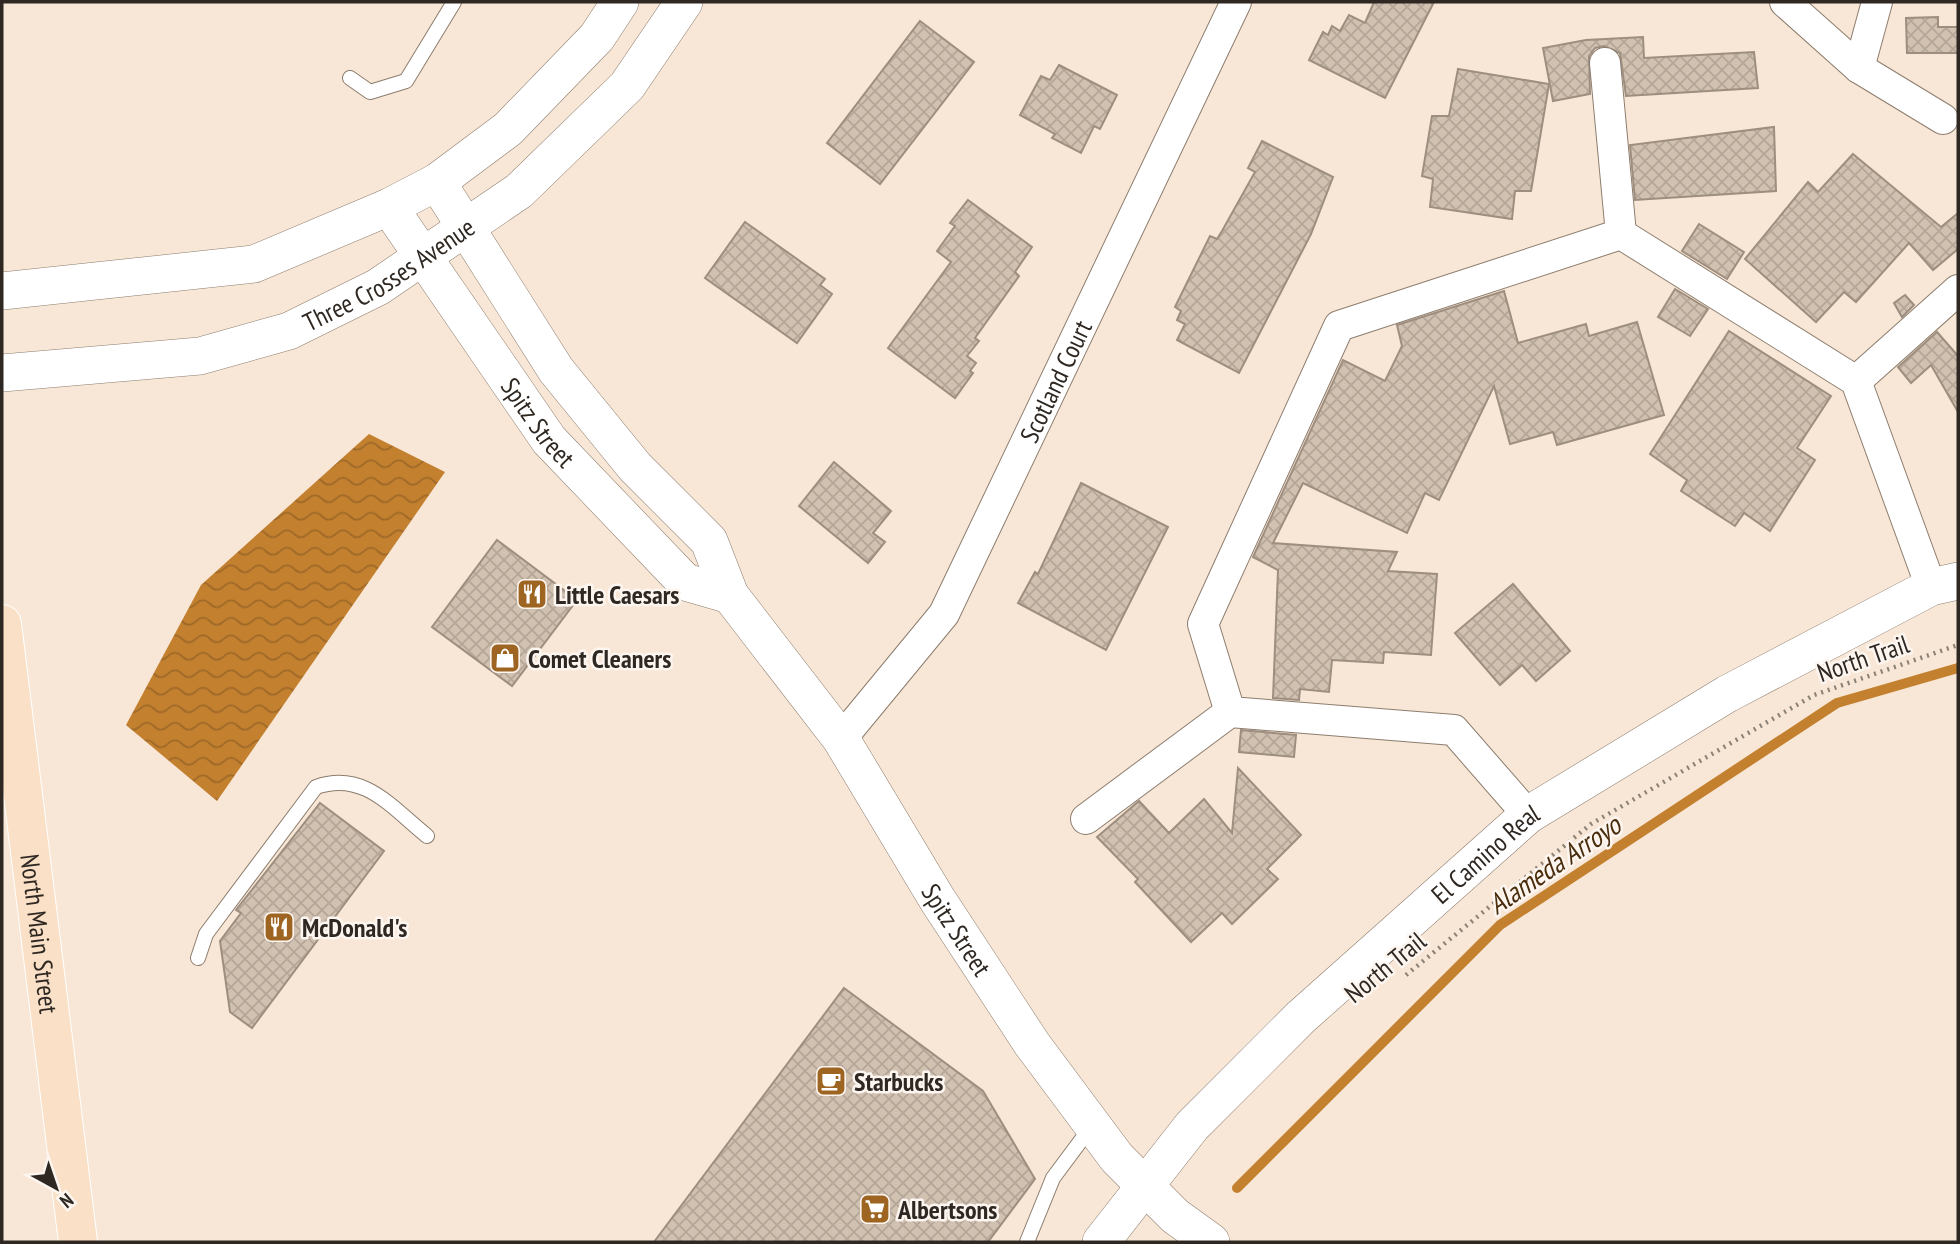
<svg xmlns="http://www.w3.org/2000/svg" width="1960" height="1244" font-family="'PT Sans Narrow',sans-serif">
	<defs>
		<pattern id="water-waves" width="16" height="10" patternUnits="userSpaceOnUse" patternTransform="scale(1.75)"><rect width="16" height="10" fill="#c3802f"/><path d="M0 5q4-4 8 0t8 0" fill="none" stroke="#9f6928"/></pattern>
		<pattern id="building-cross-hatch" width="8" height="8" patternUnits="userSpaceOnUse" patternTransform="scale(1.75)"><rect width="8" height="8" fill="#d1c1b1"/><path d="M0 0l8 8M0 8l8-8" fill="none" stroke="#b4a698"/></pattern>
	</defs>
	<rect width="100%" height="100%" fill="#f8e7d6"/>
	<path fill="url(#water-waves)" d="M369 434 445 472 217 801 126 725 201 585Z"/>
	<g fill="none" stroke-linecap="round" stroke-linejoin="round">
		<path stroke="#c3802f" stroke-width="10" d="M1237 1188 1500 925 1837 703 1958 668"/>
	</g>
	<g fill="url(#building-cross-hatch)" stroke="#9e8e7f" stroke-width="2">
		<path d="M1374 2H1434L1385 98 1309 60 1323 32 1328 35 1332 26 1340 31 1349 15 1365 23Z"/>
		<path d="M1938 17V27H1958V53H1907L1906 18Z"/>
		<path d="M920 21 974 62 880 184 827 143Z"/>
		<path d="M1643 37 1644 58 1754 52 1758 88 1626 96 1620 53 1604 46 1595 48 1589 56 1590 94 1553 101 1543 48 1586 40Z"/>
		<path d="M1059 65 1117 95 1100 129 1094 126 1081 153 1052 138 1055 134 1020 115 1041 76 1050 80Z"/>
		<path d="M1458 69 1549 84 1531 191H1515L1512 219 1430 207 1433 179 1422 176 1432 116H1449Z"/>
		<path d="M1774 127 1776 191 1635 200 1630 145Z"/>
		<path d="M1262 141 1333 177 1311 234 1239 373 1177 340 1185 324 1177 320 1181 311 1175 307 1210 236 1217 239 1222 231 1255 172 1248 168Z"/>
		<path d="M1853 154 1941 227 1958 213V249L1933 270 1909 243 1856 302 1844 292 1816 322 1745 259 1808 182 1818 192Z"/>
		<path d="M968 200 1032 247 1015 272 1019 276 975 338 979 341 967 356 976 363 970 371 973 373 955 398 888 348 951 262 937 251 955 226 950 223Z"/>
		<path d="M745 222 825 279 820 285 832 294 797 343 705 278Z"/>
		<path d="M1699 224 1744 252 1727 279 1682 251Z"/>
		<path d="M1675 289 1708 309 1690 336 1658 317Z"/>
		<path d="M1504 291 1518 343 1586 324 1589 336 1637 322 1664 415 1557 445 1553 432 1510 444 1494 386 1439 500 1425 493 1407 533 1303 483 1273 543 1397 552 1388 571 1437 574 1431 655 1384 652 1383 663 1332 660 1329 692 1300 689 1299 700 1273 698 1278 570 1253 557 1343 360 1385 381 1402 346 1397 325Z"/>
		<path d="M1905 295 1914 305 1902 317 1894 303Z"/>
		<path d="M1729 331 1831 396 1797 448 1815 460 1770 531 1744 513 1735 526 1681 491 1687 480 1650 454Z"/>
		<path d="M1937 332 1958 356V412L1931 365 1911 383 1898 367Z"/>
		<path d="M834 462 891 511 873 533 885 542 868 563 799 506Z"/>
		<path d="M1081 483 1168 527 1106 650 1018 603 1035 572 1038 574Z"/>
		<path d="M497 540 577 600 512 686 432 627Z"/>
		<path d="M1513 584 1570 651 1536 681 1522 665 1500 685 1455 633Z"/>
		<path d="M1241 730 1296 735 1294 757 1239 752Z"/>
		<path d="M1238 768 1301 835 1267 869 1278 879 1232 924 1222 913 1191 942 1135 882 1138 879 1097 837 1139 801 1169 833 1204 799 1232 833Z"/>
		<path d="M320 803 384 851 252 1028 230 1012 220 941 241 913 236 910Z"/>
		<path d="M844 988 983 1091 1035 1179 988 1242H654Z"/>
	</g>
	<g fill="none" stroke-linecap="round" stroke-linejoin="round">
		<g stroke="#8d7d6e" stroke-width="16">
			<g id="service">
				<path d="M350 78 370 92 406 81 454 2"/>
				<path d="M198 958 206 934 316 787C364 770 392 808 427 836"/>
				<path d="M1027 1242 1053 1178 1091 1127"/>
			</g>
		</g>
		<g stroke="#8d7d6e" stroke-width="32">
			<g id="minor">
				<path d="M1785 2 1859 68 1943 119"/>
				<path d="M1605 63 1621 234"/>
				<path d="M1859 68 1877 2"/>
				<path d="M1856 381 1958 290"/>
				<path id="s1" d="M841 739 944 614 1236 2"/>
				<path d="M1528 815 1454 730 1230 712 1203 624 1339 326 1621 234 1856 381 1931 587"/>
				<path d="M1086 819 1230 712"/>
			</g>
		</g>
		<g stroke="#8d7d6e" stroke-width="38">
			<g id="tertiary">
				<path id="s2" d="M437 182 556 370 635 467 709 541 730 595 841 739 937 899 1032 1044 1117 1158 1175 1216 1211 1242"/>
				<path id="s3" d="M389 207 549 440 685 582 730 595"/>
				<path d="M2 291 254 264 389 207 437 182 508 129 597 37 620 2"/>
				<path id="s4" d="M2 373 200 356 289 331 378 287 519 191 627 86 684 2"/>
				<path id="s5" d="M1101 1242 1192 1126 1301 1017 1528 815 1727 694 1931 587 1958 581"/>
			</g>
		</g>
		<g stroke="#fff" stroke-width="40">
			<g id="primary">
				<path id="s6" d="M2 624 78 1242"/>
			</g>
		</g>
		<path stroke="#8c8176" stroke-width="4.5" stroke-dasharray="2 5" stroke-linecap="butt" d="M1406 975 1591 824 1814 695 1958 645"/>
		<use href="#service" stroke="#fff" stroke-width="14"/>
		<use href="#minor" stroke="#fff" stroke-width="30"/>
		<use href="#tertiary" stroke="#fff" stroke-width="37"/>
		<use href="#primary" stroke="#f9e0c7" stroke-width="38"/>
	</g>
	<defs>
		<g id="restaurant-square" transform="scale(1.575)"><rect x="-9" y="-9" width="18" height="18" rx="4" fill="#9d6521" stroke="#fdf6f0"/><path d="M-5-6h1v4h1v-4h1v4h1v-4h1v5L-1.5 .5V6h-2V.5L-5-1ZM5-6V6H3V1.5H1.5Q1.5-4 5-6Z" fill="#fff"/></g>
		<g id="shop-square" transform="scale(1.575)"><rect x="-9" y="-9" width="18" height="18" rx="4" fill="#9d6521" stroke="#fdf6f0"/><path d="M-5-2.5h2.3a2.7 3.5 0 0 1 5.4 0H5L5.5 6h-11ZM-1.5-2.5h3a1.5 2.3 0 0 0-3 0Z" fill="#fff"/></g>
		<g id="cafe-square" transform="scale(1.575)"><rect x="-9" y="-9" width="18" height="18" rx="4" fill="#9d6521" stroke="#fdf6f0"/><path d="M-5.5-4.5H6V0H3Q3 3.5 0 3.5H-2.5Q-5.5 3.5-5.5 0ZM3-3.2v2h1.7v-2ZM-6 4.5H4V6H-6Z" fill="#fff"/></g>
		<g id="supermarket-square" transform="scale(1.575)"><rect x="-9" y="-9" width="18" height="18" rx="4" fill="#9d6521" stroke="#fdf6f0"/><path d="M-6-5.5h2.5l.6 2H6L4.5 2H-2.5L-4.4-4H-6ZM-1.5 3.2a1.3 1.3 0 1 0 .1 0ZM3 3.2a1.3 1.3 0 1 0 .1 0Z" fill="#fff"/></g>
	</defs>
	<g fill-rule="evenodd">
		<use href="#restaurant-square" x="532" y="594"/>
		<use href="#shop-square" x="505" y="658"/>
		<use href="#restaurant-square" x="279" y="927"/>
		<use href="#cafe-square" x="831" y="1081"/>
		<use href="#supermarket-square" x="875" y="1209"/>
	</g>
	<g text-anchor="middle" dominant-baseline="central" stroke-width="5" stroke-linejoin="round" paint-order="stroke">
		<g font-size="26" fill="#2f2822" stroke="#fdf6f0">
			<text stroke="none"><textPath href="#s4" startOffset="406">Three Crosses Avenue</textPath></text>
			<text stroke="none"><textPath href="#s1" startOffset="420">Scotland Court</textPath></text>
			<text stroke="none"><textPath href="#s3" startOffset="262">Spitz Street</textPath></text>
			<text transform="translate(1863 658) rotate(-19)">North Trail</text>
			<text stroke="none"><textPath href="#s5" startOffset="548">El Camino Real</textPath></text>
			<text stroke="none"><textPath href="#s2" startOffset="915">Spitz Street</textPath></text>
			<text stroke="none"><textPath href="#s6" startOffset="312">North Main Street</textPath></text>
			<text transform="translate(1385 967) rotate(-39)">North Trail</text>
		</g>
		<g font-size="26" font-weight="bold" fill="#2f2822" stroke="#fdf6f0" text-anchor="start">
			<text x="555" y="594">Little Caesars</text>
			<text x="528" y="658">Comet Cleaners</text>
			<text x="302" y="927">McDonald's</text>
			<text x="854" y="1081">Starbucks</text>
			<text x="898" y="1209">Albertsons</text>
		</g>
		<g font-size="28" font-style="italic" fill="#492d0c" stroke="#fdf6f0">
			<text transform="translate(1554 864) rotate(-34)">Alameda Arroyo</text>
		</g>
	</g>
	<rect width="1960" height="1244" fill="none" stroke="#2f2822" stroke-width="7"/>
	<g transform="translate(56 1188) rotate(140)" stroke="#fdf6f0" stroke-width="5" paint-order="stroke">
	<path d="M0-5L12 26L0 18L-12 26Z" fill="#2f2822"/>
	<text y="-10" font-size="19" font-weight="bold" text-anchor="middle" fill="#2f2822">N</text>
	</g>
</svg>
